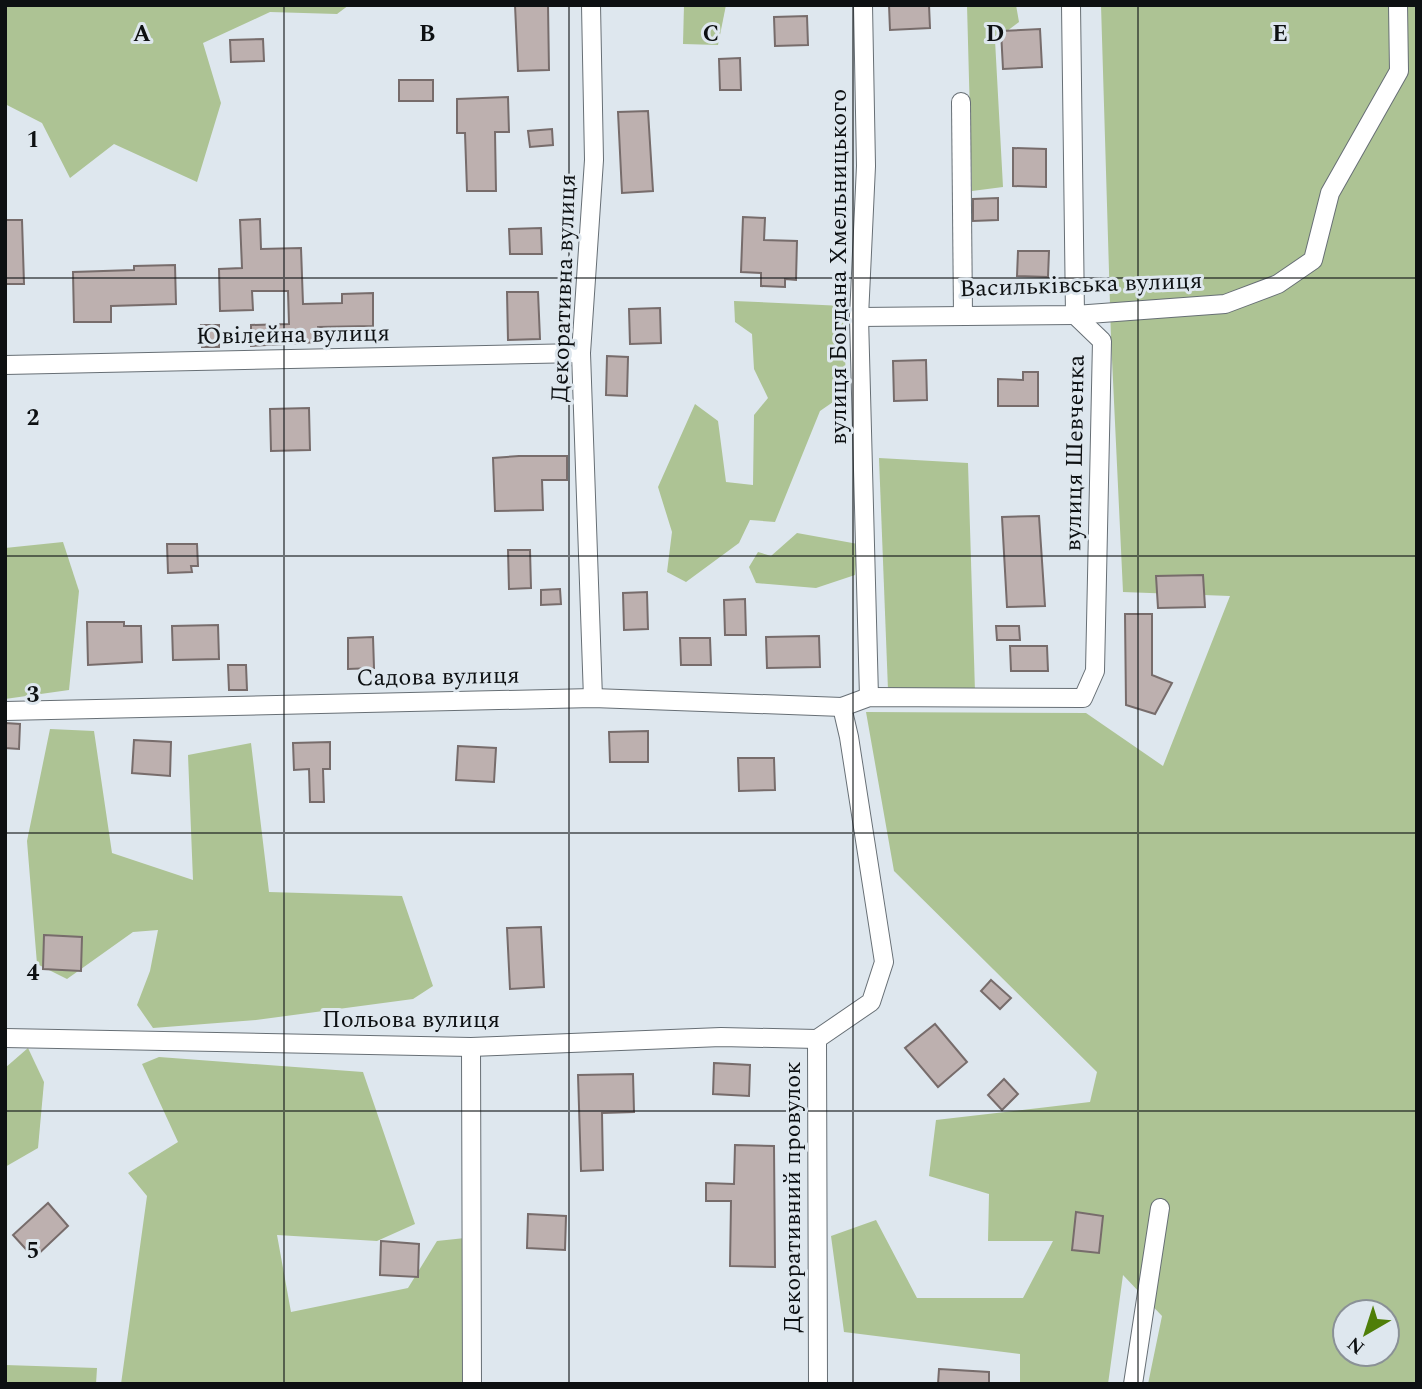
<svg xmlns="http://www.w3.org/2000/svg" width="1422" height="1389" font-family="Spectral,serif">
	<rect width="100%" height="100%" fill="#dee7ee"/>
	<g fill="#adc394" fill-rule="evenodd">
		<path d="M5 5H349L337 14 270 12 203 43 221 103 197 182 114 144 70 178 42 123 5 104Z"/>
		<path d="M684 5H726L718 45 683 44Z"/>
		<path d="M967 5H1016L1019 22 995 40 1003 187 972 191Z"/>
		<path d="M1101 5H1417V1384H1148L1162 1316 1123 1275 1108 1384H1020V1354L844 1332 831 1236 876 1220 917 1298H1023L1053 1241H988L989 1194 929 1176 936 1120 1090 1102 1097 1072 894 871 866 712 1086 713 1163 766 1230 596 1123 592 1111 338ZM1345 1312H1387V1354H1345Z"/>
		<path d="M734 301 844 306 846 393 820 411 775 522 750 520 739 543 686 582 667 572 672 532 658 487 695 404 718 421 726 482 753 485 754 415 768 398 754 369 752 334 735 322Z"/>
		<path d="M879 458 968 463 975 691 888 690Z"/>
		<path d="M797 533 858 544 855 575 816 588 756 583 749 567 758 552 771 556Z"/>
		<path d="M63 542 79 591 69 690 5 699V548Z"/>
		<path d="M50 729 94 731 112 853 193 880 188 755 251 743 269 892 402 896 433 986 413 999 256 1020 153 1028 137 1005 150 971 158 930 133 932 67 979 37 964 27 841Z"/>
		<path d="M28 1048 44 1082 38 1148 5 1167V1068Z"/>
		<path d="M159 1057 363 1072 415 1224 377 1241 277 1235 291 1312 408 1288 437 1241 465 1238V1384H121L147 1196 128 1173 178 1142 142 1064Z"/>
		<path d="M5 1365 97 1368 96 1384H5Z"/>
	</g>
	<g fill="#bdb0af" stroke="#776c6b" stroke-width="2">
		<path d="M515 5H548L549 70 518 71Z"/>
		<path d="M889 5H929L930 28 890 30Z"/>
		<path d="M807 16 808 45 775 46 774 17Z"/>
		<path d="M1040 29 1042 67 1003 69 1001 31Z"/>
		<path d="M263 39 264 61 231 62 230 40Z"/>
		<path d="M740 58 741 90H720L719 59Z"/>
		<rect x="399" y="80" width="34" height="21"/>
		<path d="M508 97 509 132H495L496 191H467L465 133H457V99Z"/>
		<path d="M648 111 653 191 622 193 618 112Z"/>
		<path d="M552 129 553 145 530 147 528 131Z"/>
		<path d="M1013 148 1046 149V187L1013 186Z"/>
		<path d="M998 198V220L973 221V199Z"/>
		<path d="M743 217 765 218 764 240 797 241 796 280 785 279V287L761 286V273L741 272Z"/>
		<path d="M260 219 261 249 301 248 303 304 342 303V294L373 293V326L318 327V342L251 346V325L289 324 288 291H252L253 310 220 311 219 269 242 268 240 220Z"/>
		<path d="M5 220H22L24 284H5Z"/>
		<path d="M541 228 542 254H510L509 229Z"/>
		<path d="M1018 251H1049L1048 277 1017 276Z"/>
		<path d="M175 265 176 304 111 306V322H74L73 272 134 270V266Z"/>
		<path d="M507 292H538L540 339 508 340Z"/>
		<path d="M660 308 661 343 630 344 629 309Z"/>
		<path d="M201 325H219V347H202Z"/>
		<path d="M607 356 628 357 627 396 606 395Z"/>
		<path d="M926 360 927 400 894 401 893 361Z"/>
		<path d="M1023 372H1038V406H998V379L1023 380Z"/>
		<path d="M309 408 310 450 271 451 270 409Z"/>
		<path d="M519 456H567V480H542L543 510 495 511 493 458Z"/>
		<path d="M1039 516 1045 606 1007 607 1002 517Z"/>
		<path d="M167 544H197L198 566H191L192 572 168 573Z"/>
		<path d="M508 550H530L531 588 509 589Z"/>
		<path d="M1203 575 1205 607 1158 608 1156 576Z"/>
		<path d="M560 589 561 604 541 605V590Z"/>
		<path d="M647 592 648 629 624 630 623 593Z"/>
		<path d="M745 599 746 635H725L724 600Z"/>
		<path d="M1125 614H1152V675L1172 683 1155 714 1126 705Z"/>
		<path d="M87 622H124V626H141L142 662 88 665Z"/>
		<path d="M218 625 219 659 173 660 172 626Z"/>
		<path d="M996 626H1019L1020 640H997Z"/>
		<path d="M819 636 820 667 767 668 766 637Z"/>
		<path d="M373 637 374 668 348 669V638Z"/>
		<path d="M680 638H710L711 665H681Z"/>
		<path d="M1010 646H1047L1048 671H1011Z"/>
		<path d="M228 665H246L247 690H229Z"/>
		<path d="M5 723 20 724 19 749 5 748Z"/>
		<path d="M648 731V762H610L609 732Z"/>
		<path d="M134 740 171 742 170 776 132 773Z"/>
		<path d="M330 742V769H323L324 802H310L309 769 294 770 293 743Z"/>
		<path d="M458 746 496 748 494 782 456 780Z"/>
		<path d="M738 758H774L775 790 739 791Z"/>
		<path d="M541 927 544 987 510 989 507 928Z"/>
		<path d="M44 935 82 937 81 971 43 969Z"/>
		<path d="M991 980 1011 998 1000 1009 981 991Z"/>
		<path d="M935 1024 967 1062 938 1087 905 1048Z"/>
		<path d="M714 1063 750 1065 749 1096 713 1094Z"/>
		<path d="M633 1074 634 1112 602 1113 603 1170 581 1171 578 1075Z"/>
		<path d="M1004 1079 1018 1094 1002 1110 988 1095Z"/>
		<path d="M735 1145 774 1146 775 1267 730 1266 731 1201H706V1183L734 1184Z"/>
		<path d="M48 1203 68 1226 34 1258 13 1235Z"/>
		<path d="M1076 1212 1103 1216 1099 1253 1072 1250Z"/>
		<path d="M528 1214 566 1216 565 1250 527 1248Z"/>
		<path d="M381 1241 419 1244 418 1277 380 1275Z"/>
		<path d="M939 1369 989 1372V1384H938Z"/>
	</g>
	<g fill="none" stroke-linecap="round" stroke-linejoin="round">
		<g stroke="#676f75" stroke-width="20">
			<g id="street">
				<path d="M591 5 594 160 581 353 593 698"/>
				<path d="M863 5 866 166 859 317 869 697"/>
				<path d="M961 102 963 315"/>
				<path d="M859 317 1075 315 1225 304 1278 284 1313 260 1330 193 1399 71 1398 5"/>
				<path d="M5 365 581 353"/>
				<path d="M5 711 593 698 842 707 869 697 1083 698 1095 671 1102 341 1075 315 1071 5"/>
				<path d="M5 1038 471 1047 721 1037 817 1039"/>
				<path d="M471 1047 472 1384"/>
				<path d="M818 1384 817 1039 871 1002 884 962 849 737 842 707"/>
				<path d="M1133 1384 1160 1208"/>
			</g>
		</g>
		<use href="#street" stroke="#fff" stroke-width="18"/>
	</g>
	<path fill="none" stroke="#0d1012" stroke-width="2" stroke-opacity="0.55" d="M284 5V1384M569 5V1384M853 5V1384M1138 5V1384M5 278H1417M5 556H1417M5 833H1417M5 1111H1417"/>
	<g text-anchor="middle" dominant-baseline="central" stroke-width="6" stroke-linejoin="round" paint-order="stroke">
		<g font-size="24" fill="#0d1012" stroke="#dee7ee">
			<text transform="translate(839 267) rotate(-90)">вулиця Богдана Хмельницького</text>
			<text transform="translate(1081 285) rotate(-2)">Васильківська вулиця</text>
			<text transform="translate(564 288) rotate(-88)">Декоративна вулиця</text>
			<text transform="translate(293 335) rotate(-1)">Ювілейна вулиця</text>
			<text transform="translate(1075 453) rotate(-89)">вулиця Шевченка</text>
			<text transform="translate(438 677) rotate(-1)">Садова вулиця</text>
			<text x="411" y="1020">Польова вулиця</text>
			<text transform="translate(793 1197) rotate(-90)">Декоративний провулок</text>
		</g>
	</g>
	<g font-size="23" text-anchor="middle" font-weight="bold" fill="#0d1012" stroke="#dee7ee" stroke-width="6" stroke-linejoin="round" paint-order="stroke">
		<text x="142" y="41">A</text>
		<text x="427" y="41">B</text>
		<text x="711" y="41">C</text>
		<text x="995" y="41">D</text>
		<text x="1280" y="41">E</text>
		<text x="33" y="147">1</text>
		<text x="33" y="425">2</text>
		<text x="33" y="702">3</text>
		<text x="33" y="980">4</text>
		<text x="33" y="1258">5</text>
	</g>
	<rect width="1422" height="1389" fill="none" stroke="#0d1012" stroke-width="14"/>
	<g transform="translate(1366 1333) rotate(219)"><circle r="33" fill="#dee7ee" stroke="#8a9196" stroke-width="2"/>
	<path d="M0-5L12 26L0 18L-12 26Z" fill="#4f7e08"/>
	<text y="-10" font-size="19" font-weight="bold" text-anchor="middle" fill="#0d1012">N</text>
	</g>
</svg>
